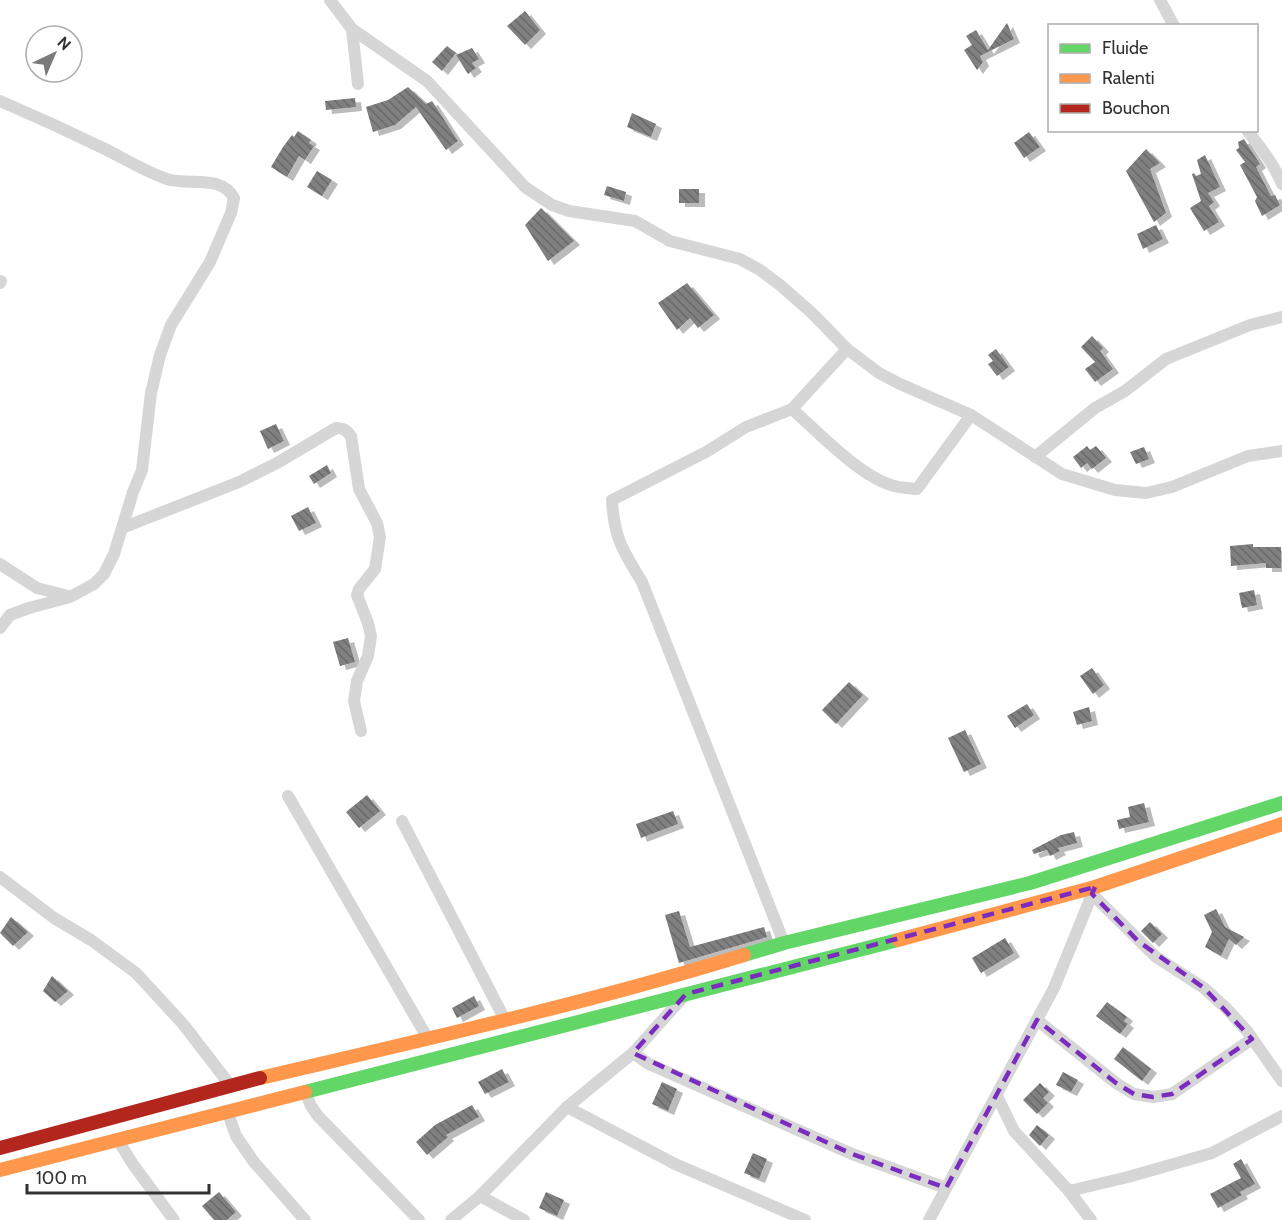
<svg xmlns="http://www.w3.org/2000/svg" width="1282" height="1220" font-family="Cabin,sans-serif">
	<defs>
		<pattern id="building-back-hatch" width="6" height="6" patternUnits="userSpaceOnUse" patternTransform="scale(1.5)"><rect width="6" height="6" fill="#808080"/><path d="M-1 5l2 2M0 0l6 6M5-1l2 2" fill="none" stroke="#696969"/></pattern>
		<filter id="shadow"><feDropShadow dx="6" dy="4" stdDeviation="0" flood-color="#0004"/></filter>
	</defs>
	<rect width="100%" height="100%" fill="#fff"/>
	<g fill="url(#building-back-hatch)" filter="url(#shadow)">
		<path d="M525 11 540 30 525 45 507 26Z"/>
		<path d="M1007 23 1014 39 980 56 983 62 977 70 964 50 972 45 966 36 976 30 988 50Z"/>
		<path d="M447 46 456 53 442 71 432 62Z"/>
		<path d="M472 48 479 59 472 63 476 68 468 74 456 55Z"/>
		<path d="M408 87 426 104 432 101 458 141 446 150 416 107 395 125 373 132 366 107 388 100Z"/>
		<path d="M355 98 356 107 326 110 325 101Z"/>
		<path d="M632 113 656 124 651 137 627 127Z"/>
		<path d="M298 131 311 140 309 143 314 146 305 160 299 156 287 177 271 167 283 147 292 135 294 137Z"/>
		<path d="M1029 132 1040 147 1024 158 1014 143Z"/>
		<path d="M1244 139 1260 164 1256 167 1271 196 1275 195 1280 205 1262 216 1255 201 1257 197 1240 165 1245 162 1236 150 1239 148 1238 142Z"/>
		<path d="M1146 149 1160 163 1150 169 1166 213 1154 222 1126 171Z"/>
		<path d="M1205 155 1220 187 1208 193 1214 202 1209 206 1219 222 1204 231 1190 208 1201 201 1192 174 1194 173 1196 176 1201 174 1197 160Z"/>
		<path d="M317 171 332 180 322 196 307 187Z"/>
		<path d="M607 186 626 192 624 201 604 195Z"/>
		<rect x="679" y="189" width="20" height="14"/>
		<path d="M541 208 574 241 548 261 525 225Z"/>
		<path d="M1156 225 1163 239 1143 249 1137 234Z"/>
		<path d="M687 283 714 315 698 328 690 318 677 330 658 303Z"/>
		<path d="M1092 336 1103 348 1100 351 1113 369 1095 382 1085 369 1095 362 1081 347Z"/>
		<path d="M996 349 1009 367 997 376 988 364 993 361 988 355Z"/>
		<path d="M276 424 284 441 268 449 260 431Z"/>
		<path d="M1087 446 1090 450 1096 446 1106 458 1092 469 1087 463 1081 468 1073 457Z"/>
		<path d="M1144 447 1149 459 1136 464 1130 452Z"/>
		<path d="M327 465 331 473 314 484 309 476Z"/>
		<path d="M308 507 316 523 299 531 291 516Z"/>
		<path d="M1253 544V547H1281V568H1266V563L1231 566 1230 546Z"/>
		<path d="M1254 590 1257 605 1242 608 1239 593Z"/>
		<path d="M348 638 355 662 340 666 333 642Z"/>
		<path d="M1092 668 1104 685 1093 694 1080 676Z"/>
		<path d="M849 682 863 695 836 724 822 710Z"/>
		<path d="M1027 704 1034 715 1015 728 1007 716Z"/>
		<path d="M1089 707 1092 721 1077 725 1073 712Z"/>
		<path d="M965 730 981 764 964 772 948 738Z"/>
		<path d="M367 795 380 811 359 828 346 812Z"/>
		<path d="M1144 803 1149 822 1119 829 1117 820 1130 817 1128 807Z"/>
		<path d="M673 811 678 824 641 838 636 824Z"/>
		<path d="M1074 832 1077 843 1058 848 1060 851 1050 856 1047 850 1034 854 1032 850 1061 835Z"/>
		<path d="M1216 909 1225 927 1244 937 1236 945 1229 939 1221 956 1205 947 1212 932 1204 915Z"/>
		<path d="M679 911 690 947 764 927 767 937 679 963 665 915Z"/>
		<path d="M11 917 28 932 13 946 0 933Z"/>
		<path d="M1150 922 1162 934 1153 943 1141 931Z"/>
		<path d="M1005 938 1014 953 981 973 972 958Z"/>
		<path d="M52 976 68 991 55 1002 43 991Z"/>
		<path d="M474 996 479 1006 457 1018 452 1008Z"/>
		<path d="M1107 1002 1127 1017 1124 1021 1128 1024 1120 1034 1096 1016Z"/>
		<path d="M1123 1047 1151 1069 1142 1081 1114 1059Z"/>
		<path d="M502 1069 509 1082 485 1094 478 1082Z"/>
		<path d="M1063 1072 1078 1080 1071 1092 1056 1085Z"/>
		<path d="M662 1082 677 1089 668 1111 652 1104Z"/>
		<path d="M1040 1083 1049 1092 1043 1098 1048 1103 1037 1114 1023 1100Z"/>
		<path d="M472 1105 479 1117 446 1135 448 1137 427 1155 416 1142 435 1125Z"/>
		<path d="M1037 1125 1049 1135 1040 1146 1029 1135Z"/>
		<path d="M753 1153 767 1159 759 1179 744 1173Z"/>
		<path d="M1241 1159 1255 1184 1240 1192 1242 1195 1218 1208 1210 1194 1241 1178 1233 1164Z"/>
		<path d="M219 1192 236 1212 227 1220H214L202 1206Z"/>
		<path d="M546 1192 564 1200 557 1216 539 1208Z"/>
	</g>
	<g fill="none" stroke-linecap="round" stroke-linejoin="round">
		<g stroke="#d6d6d6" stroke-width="12">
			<path d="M330 0 352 29 427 81 525 187 552 205 569 211 635 221 670 241 740 259 760 270 780 285 813 314 847 349 879 373 900 384 971 415 1062 474 1115 490 1146 493 1172 487 1248 456 1282 451"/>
			<path d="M1160 0 1174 26"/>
			<path d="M352 29 358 84"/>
			<path d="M0 101C35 116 70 132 105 149 125 159 146 172 167 179 189 186 221 174 234 198L231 213 210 262 171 325 160 355 151 393 142 470 133 492 114 554 104 574 94 584 70 597 29 608 10 615 0 628"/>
			<path d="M1247 130C1260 147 1274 164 1282 184"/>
			<path d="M0 283 1 281"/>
			<path d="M792 409C818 432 860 477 894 486 901 488 909 488 917 489L971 415"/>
			<path d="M1035 457 1095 408 1125 391 1166 359 1250 325 1282 317"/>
			<path d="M122 528 239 482 277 463 336 428C344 428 346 430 351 436L359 489 377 523 380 537 375 569 359 589 357 595 368 623 371 636 368 656 357 681 354 701 361 731"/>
			<path d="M0 564 37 588 68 596"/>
			<path d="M288 796 428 1039"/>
			<path d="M402 821 505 1020"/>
			<path d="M0 877 54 918 91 940 136 973 183 1024 230 1085"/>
			<path d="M1092 894 1156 957 1204 988 1226 1008 1247 1031 1282 1081"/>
			<path d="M784 943 642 582C623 551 614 538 612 500L706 452 746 427 792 409 847 349"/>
			<path d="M1037 1020 1116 1083 1134 1094 1153 1097 1172 1094 1252 1039"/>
			<path d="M633 1053 649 1064 852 1154 946 1188"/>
			<path d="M305 1092 311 1106 318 1116 419 1220"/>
			<path d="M997 1096 1014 1131 1069 1191 1091 1220"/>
			<path d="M567 1107 675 1164 805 1220"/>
			<path d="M228 1113 236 1136 254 1162 305 1220"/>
			<path d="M118 1140 132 1163 174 1220"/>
			<path d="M1069 1191 1128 1177 1212 1153 1282 1116"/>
			<path d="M480 1196 524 1220"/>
			<path d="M451 1220 480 1196 567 1107 633 1053 685 995"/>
			<path d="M929 1220 1054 988 1095 887"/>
		</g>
		<g stroke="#63d668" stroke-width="14">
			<path d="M744 955 784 943 1030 883 1282 803"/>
			<path d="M305 1092 898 940"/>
		</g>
		<g stroke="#ff974d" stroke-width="14">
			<path d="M898 940 1095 887 1282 824"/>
			<path d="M260 1078C422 1040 585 1004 744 955"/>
			<path d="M0 1170 305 1092"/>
		</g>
		<path stroke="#b3261e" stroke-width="14" d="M0 1148 260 1078"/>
	</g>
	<path fill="none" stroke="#7b2cbf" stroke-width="4.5" stroke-dasharray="12 8" stroke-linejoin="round" d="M1095 887 1092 894 1138 941 1204 988 1252 1039 1172 1094 1153 1097 1134 1094 1116 1083 1037 1020 946 1188 852 1154 633 1053 686 994Z"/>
	<rect x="1048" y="24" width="210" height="108" fill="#ffffff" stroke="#adadad" stroke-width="1.5"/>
	<rect x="1060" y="44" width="30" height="9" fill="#63d668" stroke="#adadad" stroke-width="1.5"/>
	<text x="1102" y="54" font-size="18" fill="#323232">Fluide</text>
	<rect x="1060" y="74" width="30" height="9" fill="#ff974d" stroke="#adadad" stroke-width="1.5"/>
	<text x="1102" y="84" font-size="18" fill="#323232">Ralenti</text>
	<rect x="1060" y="104" width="30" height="9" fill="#b3261e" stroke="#adadad" stroke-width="1.5"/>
	<text x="1102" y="114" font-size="18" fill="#323232">Bouchon</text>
	<g transform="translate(54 54) rotate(44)"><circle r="28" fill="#ffffff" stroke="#adadad" stroke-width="1.5"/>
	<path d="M0-4.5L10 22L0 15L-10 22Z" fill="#7a7a7a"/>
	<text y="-9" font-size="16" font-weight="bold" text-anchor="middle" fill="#323232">N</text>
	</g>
	<path d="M27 1184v9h182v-9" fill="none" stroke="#323232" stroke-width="3"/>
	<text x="36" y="1184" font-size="18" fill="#323232" stroke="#ffffff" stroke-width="4.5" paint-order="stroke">100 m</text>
</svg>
